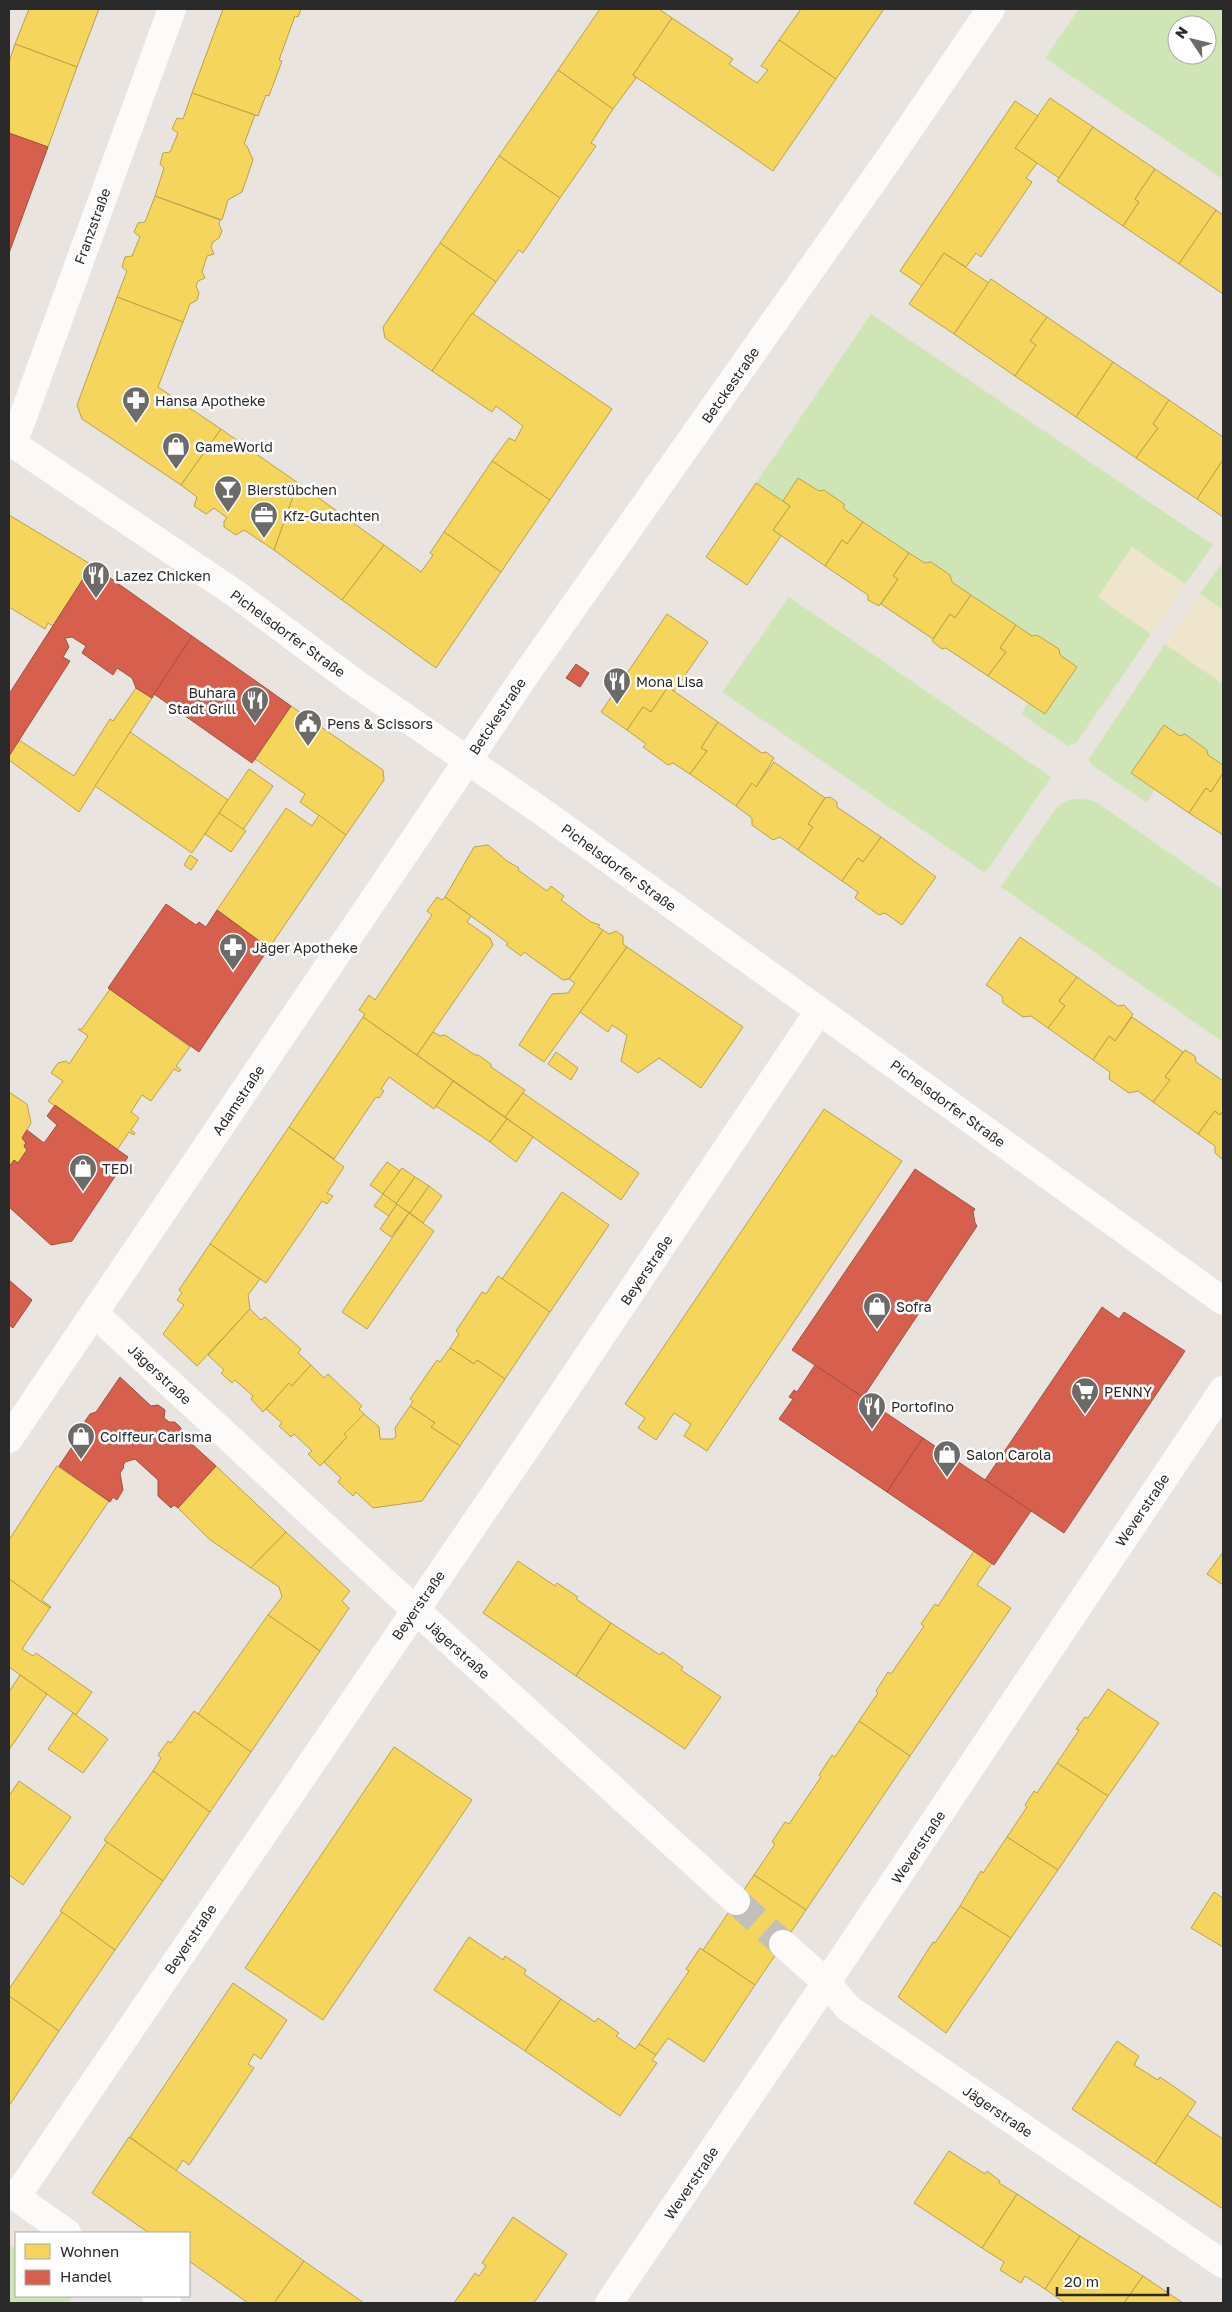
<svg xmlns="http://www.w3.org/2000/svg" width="1232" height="2312" font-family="'Golos Text',sans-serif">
	<rect width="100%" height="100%" fill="#e9e4df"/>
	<g fill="#cfe5b6" fill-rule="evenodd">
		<path d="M1079 9H1223V179L1045 58ZM1177 25H1207V55H1177Z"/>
		<path d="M871 314 1213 545 1185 584 1132 547 1098 597 1151 634 1076 743 1068 746 1021 714 1028 703 1045 714 1077 667 1060 655 1059 649 1037 635 1032 636 952 582 950 575 931 562 925 563 844 509V504L824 490 819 491 798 478 783 501 756 483Z"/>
		<path d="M1223 561V610L1200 594Z"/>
		<path d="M789 597 1051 777 985 873 722 692Z"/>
		<path d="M1165 644 1220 681 1223 677V765L1208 755 1207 750 1185 734 1180 736 1164 725 1131 773 1155 789 1147 803 1092 765 1089 759Z"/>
		<path d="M1084 798 1096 802 1223 890V1042L1001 887 1057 807 1068 800Z"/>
		<path d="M9 2244 16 2250V2296H74L70 2301 72 2303H9Z"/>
	</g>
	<g fill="#efe5cc">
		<path d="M1132 547 1185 584 1151 634 1098 597Z"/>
		<path d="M1200 594 1223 610V677L1220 682 1165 644Z"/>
	</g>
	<g fill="#f6d55c" stroke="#b9a24d">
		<path d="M29 9H99L77 67 15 44Z"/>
		<path d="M223 9H301L298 17 295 16 279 60 282 61 269 96 266 95 258 116 192 93Z"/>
		<path d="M600 9H659L672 18 633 75 636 78 613 109 558 70Z"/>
		<path d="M801 9H884L836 79 779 40Z"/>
		<path d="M672 18 733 59 729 64 757 83 768 70 761 66 779 40 836 79 773 171 633 75Z"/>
		<path d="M15 44 77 67 48 147 9 133V62Z"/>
		<path d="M558 70 613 109 591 143 596 146 560 198 499 156Z"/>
		<path d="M192 93 255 115 244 144 247 146 253 160 242 192 228 200 222 220 155 196 164 168 160 164 163 153 170 152 178 133 172 129 177 118 183 119Z"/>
		<path d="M1050 98 1093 127 1059 178 1015 148Z"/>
		<path d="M1015 101 1038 116 1015 148 1037 163 1026 178 1032 182 981 257 976 253 966 267 944 253 922 286 900 271Z"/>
		<path d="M1093 127 1155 169 1135 199 1139 202 1123 226 1057 181Z"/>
		<path d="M499 156 560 198 523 253 519 250 496 282 440 243Z"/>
		<path d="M1155 169 1216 210 1179 264 1123 226 1139 202 1135 199Z"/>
		<path d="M155 196 220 220 219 224 222 231 219 238 213 242 211 247 214 254 207 256 202 272 205 278 198 281 196 286 199 293 197 300 190 304 183 322 117 297 127 271 122 267 125 257 132 256 140 237 134 232 138 223 145 222Z"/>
		<path d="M1216 210 1223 215V294L1179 264Z"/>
		<path d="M440 243 496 282 432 371 385 338 383 327Z"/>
		<path d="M944 253 989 283 954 334 909 304Z"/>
		<path d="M991 279 1047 317 1030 341 1036 345 1015 376 954 334Z"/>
		<path d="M117 297 183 322 158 387 221 429 181 485 82 419 77 405Z"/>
		<path d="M472 313 612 409 550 500 492 461 509 438 515 441 523 426 496 406 492 412 432 371Z"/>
		<path d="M1047 317 1113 362 1076 417 1015 376 1036 345 1030 341Z"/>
		<path d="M1113 362 1169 400 1153 424 1158 428 1136 458 1076 417Z"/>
		<path d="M1169 400 1223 437V460L1197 499 1136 458 1158 428 1153 424Z"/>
		<path d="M221 429 238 441 243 440 252 446V451L298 483 274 550 244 530 236 535 224 527V521L227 518 214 508 206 514 194 506 197 497 181 485Z"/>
		<path d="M1223 460V517L1197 499Z"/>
		<path d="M492 461 550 500 501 572 444 532Z"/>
		<path d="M798 478 819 491 824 490 844 504V509L863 522 847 544 842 540 825 566 773 530 790 506 783 501Z"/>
		<path d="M298 483 384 545 342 600 274 550Z"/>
		<path d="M756 483 790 506 773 530 781 536 747 585 706 557Z"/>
		<path d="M9 515 92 565 53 626 48 623 45 629 9 607Z"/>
		<path d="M863 522 909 553 893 576 898 579 879 606 868 600V595L825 566 842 540 847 544Z"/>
		<path d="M444 532 501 572 436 668 342 600 384 545 421 572 433 555 430 553Z"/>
		<path d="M909 553 925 563 931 562 950 575 952 582 971 595 955 618 950 614 933 639 881 604 898 579 893 576Z"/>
		<path d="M971 595 1016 625 1000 648 1006 652 988 676 946 648 942 649 932 641 950 614 955 618Z"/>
		<path d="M667 614 708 642 674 691 668 687 651 712 643 707 627 730 601 712Z"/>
		<path d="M1016 625 1032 636 1037 635 1059 649 1060 655 1077 667 1045 714 988 676 1006 652 1000 648Z"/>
		<path d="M668 687 718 722 701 748 707 751 690 774 673 763 668 765 643 747 646 744 627 730 643 707 651 712Z"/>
		<path d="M136 688 152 698 79 812 9 760V756L19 740 74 776 110 719 113 721Z"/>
		<path d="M291 706 383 770 384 780 346 835 300 802 305 794 255 759Z"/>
		<path d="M718 722 762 753 766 752 774 758 756 787 752 783 736 806 690 774 707 751 701 748Z"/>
		<path d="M1164 725 1180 736 1185 734 1207 750 1208 755 1223 765V773L1211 792 1206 788 1189 813 1131 773Z"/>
		<path d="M130 732 228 800 192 853 95 786Z"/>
		<path d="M774 762 825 798 808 824 813 827 798 850 780 837 773 840 752 825V818L736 806 752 783 756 787Z"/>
		<path d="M249 769 273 786 243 830 219 813Z"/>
		<path d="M1223 773V835L1189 813 1206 788 1211 792Z"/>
		<path d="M830 797 837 802V807L881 837 863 862 858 858 842 881 798 850 813 827 808 824 825 798Z"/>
		<path d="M286 808 312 826 319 815 346 835 269 948 217 910Z"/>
		<path d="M219 813 246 831 231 852 205 834Z"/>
		<path d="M881 837 936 877 902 925 885 913 879 915 855 898 858 892 842 881 858 858 863 862Z"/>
		<path d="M488 845 507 861 519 868 518 870 547 891 551 886 564 896 561 900 591 922 600 925 598 927 603 930 569 979 563 980 524 952 521 956 506 945 508 943 445 897 474 847Z"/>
		<path d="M190 855 198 860 191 870 184 865Z"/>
		<path d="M437 897 442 900 445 897 471 916 467 922 490 938 493 945 417 1055 363 1017 365 1014 359 1010 369 995 375 1000 432 915 427 911Z"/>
		<path d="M603 930 609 934 616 931 623 936V944L627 947 544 1062 519 1045 552 994 568 993 575 983 569 979Z"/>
		<path d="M1020 937 1077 977 1059 1001 1065 1006 1048 1028 1031 1016 1023 1017 1003 1003 1002 996 986 985Z"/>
		<path d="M627 947 743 1027 701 1088 659 1058 638 1073 621 1061 627 1035 612 1025 608 1032 580 1012Z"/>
		<path d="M1077 977 1118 1006 1124 1005 1133 1014 1115 1041 1109 1036 1093 1060 1048 1028 1065 1006 1059 1001Z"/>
		<path d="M110 989 190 1047 176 1066 181 1070 179 1072 174 1069 151 1101 142 1095 131 1112 139 1118 131 1130 135 1133 134 1135 129 1132 117 1150 48 1101 63 1081 51 1073 58 1063 66 1061 69 1064 88 1036 78 1029H82Z"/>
		<path d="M363 1017 453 1081 434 1109 389 1077 381 1089 384 1091 379 1098 376 1097 334 1159 289 1127Z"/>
		<path d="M1132 1017 1183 1052 1165 1077 1170 1080 1153 1102 1138 1091 1129 1093 1109 1079 1110 1072 1093 1060 1109 1036 1115 1041Z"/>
		<path d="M433 1032 440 1036 445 1035 475 1055H478L491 1064V1067L525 1090 505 1117 417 1055Z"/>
		<path d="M1185 1050 1195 1056 1196 1062 1223 1081V1111L1220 1115 1215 1111 1198 1134 1153 1102 1170 1080 1165 1077Z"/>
		<path d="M556 1052 578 1068 571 1080 548 1064Z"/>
		<path d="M453 1081 507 1119 490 1142 436 1106Z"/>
		<path d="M9 1092 27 1104 31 1123 22 1138 26 1143 24 1146 27 1150 18 1163 14 1160 9 1167Z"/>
		<path d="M523 1093 639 1173 621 1200 505 1117Z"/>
		<path d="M824 1109 902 1161 707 1451 684 1436 691 1424 674 1413 656 1440 638 1428 645 1418 625 1404Z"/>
		<path d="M1215 1111 1220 1115 1223 1111V1160L1215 1153V1146L1198 1134Z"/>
		<path d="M507 1119 533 1137 516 1162 490 1142Z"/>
		<path d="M289 1127 344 1167 327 1193 333 1196 327 1204 322 1201 266 1283 210 1244Z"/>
		<path d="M387 1162 400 1171 383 1194 370 1185Z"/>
		<path d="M402 1168 415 1177 396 1204 383 1194Z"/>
		<path d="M415 1177 429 1186 410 1213 396 1204Z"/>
		<path d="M429 1186 442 1196 423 1223 410 1213Z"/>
		<path d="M562 1192 609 1225 550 1312 502 1279Z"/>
		<path d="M383 1194 397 1204 389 1216 374 1206Z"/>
		<path d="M397 1204 409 1213 391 1237 380 1229Z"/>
		<path d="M409 1213 434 1231 367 1329 342 1312Z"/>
		<path d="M210 1244 260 1279 248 1295 250 1309 197 1366 163 1334 184 1305 177 1300 182 1293 179 1290Z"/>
		<path d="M498 1276 550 1312 505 1379 477 1360 474 1364 450 1348 459 1334 456 1331 482 1292 486 1294Z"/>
		<path d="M250 1309 261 1320 265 1317 301 1349 298 1353 311 1365 292 1386 289 1383 263 1412 251 1399 253 1396 235 1380 232 1383 221 1373 224 1370 208 1355Z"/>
		<path d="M450 1348 474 1364 477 1360 505 1379 460 1446 431 1427 435 1423 410 1406 413 1401 410 1399 437 1360 440 1362Z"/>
		<path d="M311 1365 324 1378 328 1374 362 1406 359 1409 364 1414 344 1434 347 1437 320 1466 308 1454 312 1451 294 1434 291 1437 279 1426 282 1423 266 1409 289 1383 292 1386Z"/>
		<path d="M410 1406 435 1423 431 1427 460 1446 422 1501 373 1508 356 1492 353 1496 338 1482 341 1478 324 1462 347 1437 344 1434 364 1414 379 1427 380 1439H393L396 1436 395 1428Z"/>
		<path d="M57 1466 109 1501 42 1600 51 1607 50 1608 9 1579V1540Z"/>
		<path d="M216 1466 286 1532 251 1568 209 1539 178 1508Z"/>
		<path d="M286 1532 350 1591 342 1601 349 1608 320 1651 268 1615 282 1597 279 1587 251 1568Z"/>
		<path d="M974 1551 992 1563 977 1585 1011 1608 910 1756 859 1721 878 1693 876 1691 888 1672 891 1674 924 1626 921 1624 935 1604 938 1606Z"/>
		<path d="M1223 1552V1585L1207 1574Z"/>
		<path d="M518 1561 555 1586 557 1583 578 1597 576 1599 611 1623 576 1676 483 1613Z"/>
		<path d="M9 1579 50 1608 22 1649 33 1656 36 1653 92 1692 76 1715 9 1667Z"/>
		<path d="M268 1615 320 1651 251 1752 198 1714Z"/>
		<path d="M611 1623 660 1655 662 1652 683 1667 681 1670 721 1697 685 1749 576 1676Z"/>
		<path d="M20 1675 47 1694 9 1750V1692Z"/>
		<path d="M1108 1689 1159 1723 1108 1796 1057 1763 1079 1730 1076 1729 1085 1717 1088 1718Z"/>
		<path d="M194 1711 251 1752 210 1812 153 1771 161 1758 158 1755 168 1741 171 1743Z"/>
		<path d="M73 1713 108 1739 83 1773 48 1749Z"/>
		<path d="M859 1721 910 1756 806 1910 754 1875 775 1844 772 1842 785 1822 789 1824 821 1777 819 1775 832 1755 835 1757Z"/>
		<path d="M394 1747 472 1800 323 2020 245 1968Z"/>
		<path d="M1057 1763 1108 1796 1058 1870 1007 1837 1027 1807 1025 1805 1034 1791 1037 1793Z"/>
		<path d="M153 1771 210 1812 163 1881 104 1840Z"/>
		<path d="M19 1781 71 1817 23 1885 9 1875V1796Z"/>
		<path d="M1007 1837 1058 1870 1011 1938 960 1906 981 1871 983 1873Z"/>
		<path d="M107 1842 163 1881 115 1950 60 1911Z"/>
		<path d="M754 1875 806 1910 755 1985 703 1950Z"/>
		<path d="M1214 1892 1223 1898V1947L1191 1928Z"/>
		<path d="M960 1906 1011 1938 946 2033 898 1997 933 1942 935 1943Z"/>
		<path d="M62 1912 115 1950 59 2031 9 1996V1989Z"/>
		<path d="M469 1937 503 1960 505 1956 526 1970 524 1974 561 1999 525 2051 434 1990Z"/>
		<path d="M700 1948 755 1985 704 2062 668 2038 656 2055 639 2044 689 1971 686 1969Z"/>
		<path d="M233 1983 287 2020 261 2059 254 2054 248 2064 254 2068 189 2165 183 2160 176 2171 130 2137Z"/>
		<path d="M9 1996 59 2031 9 2106Z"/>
		<path d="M561 1999 595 2022 598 2018 619 2033 616 2036 635 2049 639 2044 656 2055 652 2060 657 2063 620 2116 525 2051Z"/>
		<path d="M1117 2041 1139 2056 1134 2065 1158 2080 1160 2077 1196 2102 1155 2164 1072 2109Z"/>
		<path d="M1187 2115 1223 2139V2209L1155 2164Z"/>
		<path d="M129 2137 304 2261 274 2303H248L189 2261V2233H149L92 2193Z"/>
		<path d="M949 2151 985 2174 987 2171 1000 2181 999 2183 1017 2194 982 2248 914 2203Z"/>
		<path d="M1017 2194 1080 2236 1045 2289 1025 2276 1021 2283 1000 2270 1004 2262 982 2248Z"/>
		<path d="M513 2217 567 2254 536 2300 532 2303H454L475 2273 479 2276 486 2266 482 2263Z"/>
		<path d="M1080 2236 1143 2276 1124 2303H1065L1045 2289Z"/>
		<path d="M304 2261 364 2303H274Z"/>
		<path d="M1143 2276 1183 2303H1124Z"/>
	</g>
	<g fill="#d6604d" stroke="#a25042">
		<path d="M9 133 48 147 9 253Z"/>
		<path d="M92 565 192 636 152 698 136 688 132 678 117 668 113 675 82 653 86 646 72 637 65 638 69 647 63 657 70 661 9 756V694Z"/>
		<path d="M192 636 291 706 252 763 154 694Z"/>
		<path d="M576 664 589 673 580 687 566 678Z"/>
		<path d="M166 904 196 925 199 922 206 927 217 910 269 948 199 1052 108 988Z"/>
		<path d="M55 1105 128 1157 72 1241 51 1245 9 1207V1167L14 1160 18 1163 27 1150 24 1146 26 1143 22 1138 27 1130 44 1143 57 1125 47 1116Z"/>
		<path d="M915 1169 975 1209 973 1212 975 1223 977 1226 863 1397 792 1350Z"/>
		<path d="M9 1280 32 1300 13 1328 9 1325Z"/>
		<path d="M1102 1307 1119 1319 1124 1312 1185 1351 1064 1533 985 1480Z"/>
		<path d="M815 1365 923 1438 887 1492 779 1419 793 1399 789 1397 794 1390 797 1392Z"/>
		<path d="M120 1377 151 1406 158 1405 165 1410 164 1418 169 1422H175L181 1428V1434L216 1466 178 1508 174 1505 171 1508 158 1496V1480L135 1459 125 1462 123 1466 124 1467 120 1473 123 1490 117 1500 113 1497 110 1502 59 1466 86 1426 85 1421 90 1414 96 1412Z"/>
		<path d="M923 1438 1031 1511 994 1565 887 1492Z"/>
	</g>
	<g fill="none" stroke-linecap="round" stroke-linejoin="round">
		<path stroke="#c3bfbb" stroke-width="28" stroke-dasharray="28 14" stroke-linecap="butt" d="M736 1901 783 1944"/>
		<g stroke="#fcfbfa" stroke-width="28">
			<path d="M9 441 236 594 354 682 544 813 1223 1301"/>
			<path d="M13 444 172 9"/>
			<path d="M94 1313 388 1585 736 1901"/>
			<path d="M9 1439 524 677 888 160 991 9"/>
			<path d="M783 1944 827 1983 848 2008 1223 2264"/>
			<path d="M9 2192 67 2233"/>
			<path d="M16 2197 537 1432 819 1011"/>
			<path d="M156 2296 167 2303"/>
			<path d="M609 2303 845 1955 1223 1390"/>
		</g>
	</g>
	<defs>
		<g id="pharmacy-pin" transform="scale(1.4375)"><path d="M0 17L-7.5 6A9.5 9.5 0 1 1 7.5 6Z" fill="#6d6b69" stroke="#fff"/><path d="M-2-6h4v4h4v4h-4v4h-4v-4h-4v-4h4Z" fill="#fff"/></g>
		<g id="shop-pin" transform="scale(1.4375)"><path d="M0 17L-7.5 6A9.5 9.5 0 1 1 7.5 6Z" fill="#6d6b69" stroke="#fff"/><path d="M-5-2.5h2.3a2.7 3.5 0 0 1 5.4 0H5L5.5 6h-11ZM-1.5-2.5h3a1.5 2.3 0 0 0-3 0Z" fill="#fff"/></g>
		<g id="bar-pin" transform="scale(1.4375)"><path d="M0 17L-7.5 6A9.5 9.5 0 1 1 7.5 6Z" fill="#6d6b69" stroke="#fff"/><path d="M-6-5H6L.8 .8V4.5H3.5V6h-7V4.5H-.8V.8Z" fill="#fff"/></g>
		<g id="office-pin" transform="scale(1.4375)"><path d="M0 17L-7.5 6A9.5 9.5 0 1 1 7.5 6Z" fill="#6d6b69" stroke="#fff"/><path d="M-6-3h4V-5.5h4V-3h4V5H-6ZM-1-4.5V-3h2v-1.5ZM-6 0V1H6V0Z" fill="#fff"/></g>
		<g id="restaurant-pin" transform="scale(1.4375)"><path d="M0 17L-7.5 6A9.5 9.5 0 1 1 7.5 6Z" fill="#6d6b69" stroke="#fff"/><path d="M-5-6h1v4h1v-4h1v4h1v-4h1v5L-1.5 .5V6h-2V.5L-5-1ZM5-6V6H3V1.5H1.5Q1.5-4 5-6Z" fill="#fff"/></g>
		<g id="civic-pin" transform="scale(1.4375)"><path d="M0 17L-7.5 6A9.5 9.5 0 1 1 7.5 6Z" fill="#6d6b69" stroke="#fff"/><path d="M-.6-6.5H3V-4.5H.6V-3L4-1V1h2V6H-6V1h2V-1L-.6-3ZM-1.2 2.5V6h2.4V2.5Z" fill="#fff"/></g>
		<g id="supermarket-pin" transform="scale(1.4375)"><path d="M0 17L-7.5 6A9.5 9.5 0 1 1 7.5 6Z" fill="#6d6b69" stroke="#fff"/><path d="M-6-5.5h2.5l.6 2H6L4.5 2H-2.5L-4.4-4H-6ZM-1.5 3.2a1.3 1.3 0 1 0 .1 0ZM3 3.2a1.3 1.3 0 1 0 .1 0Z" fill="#fff"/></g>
	</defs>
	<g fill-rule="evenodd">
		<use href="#pharmacy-pin" x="136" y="400"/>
		<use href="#shop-pin" x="176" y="446"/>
		<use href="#bar-pin" x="228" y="489"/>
		<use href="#office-pin" x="264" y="515"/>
		<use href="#restaurant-pin" x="96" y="575"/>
		<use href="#restaurant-pin" x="617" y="681"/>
		<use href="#restaurant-pin" x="255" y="700"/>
		<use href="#civic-pin" x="308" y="723"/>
		<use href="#pharmacy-pin" x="233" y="947"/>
		<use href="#shop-pin" x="83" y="1168"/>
		<use href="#shop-pin" x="877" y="1306"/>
		<use href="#supermarket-pin" x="1085" y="1391"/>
		<use href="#restaurant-pin" x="872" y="1406"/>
		<use href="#shop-pin" x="81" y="1436"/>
		<use href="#shop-pin" x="947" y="1454"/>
	</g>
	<g text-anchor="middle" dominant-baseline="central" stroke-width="5" stroke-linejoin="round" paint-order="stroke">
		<g font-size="14" fill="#2a2a2a" stroke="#fff">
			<text transform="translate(92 226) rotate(-70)">Franzstraße</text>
			<text transform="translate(730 385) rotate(-55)">Betckestraße</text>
			<text transform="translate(288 633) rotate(36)">Pichelsdorfer Straße</text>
			<text transform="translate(497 716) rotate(-56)">Betckestraße</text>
			<text transform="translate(619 867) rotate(36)">Pichelsdorfer Straße</text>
			<text transform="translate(238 1100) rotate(-56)">Adamstraße</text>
			<text transform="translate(948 1103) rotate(36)">Pichelsdorfer Straße</text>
			<text transform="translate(646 1270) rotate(-56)">Beyerstraße</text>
			<text transform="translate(160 1374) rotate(43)">Jägerstraße</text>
			<text transform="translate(1142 1510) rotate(-56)">Weverstraße</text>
			<text transform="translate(418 1605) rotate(-55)">Beyerstraße</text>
			<text transform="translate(458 1649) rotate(42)">Jägerstraße</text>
			<text transform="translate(918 1847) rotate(-56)">Weverstraße</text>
			<text transform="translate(190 1939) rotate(-56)">Beyerstraße</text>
			<text transform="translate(998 2111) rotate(34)">Jägerstraße</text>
			<text transform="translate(691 2183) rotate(-56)">Weverstraße</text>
		</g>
		<g font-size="14" fill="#2a2a2a" stroke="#fff" text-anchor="start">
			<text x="155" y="400">Hansa Apotheke</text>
			<text x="195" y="446">GameWorld</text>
			<text x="247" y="489">Bierstübchen</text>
			<text x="283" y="515">Kfz-Gutachten</text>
			<text x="115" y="575">Lazez Chicken</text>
			<text x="636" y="681">Mona Lisa</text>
			<text x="236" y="692" text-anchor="end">Buhara<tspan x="236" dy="16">Stadt Grill</tspan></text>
			<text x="327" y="723">Pens &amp; Scissors</text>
			<text x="252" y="947">Jäger Apotheke</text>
			<text x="102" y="1168">TEDi</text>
			<text x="896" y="1306">Sofra</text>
			<text x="1104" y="1391">PENNY</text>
			<text x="891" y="1406">Portofino</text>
			<text x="100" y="1436">Coiffeur Carisma</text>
			<text x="966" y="1454">Salon Carola</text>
		</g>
	</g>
	<rect width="1232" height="2312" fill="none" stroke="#2a2a2a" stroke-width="20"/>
	<rect x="15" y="2232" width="175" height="65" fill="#ffffff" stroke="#aaaaaa"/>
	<rect x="25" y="2244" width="25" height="15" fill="#f6d55c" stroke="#aaaaaa"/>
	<text x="60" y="2257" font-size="15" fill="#2a2a2a">Wohnen</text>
	<rect x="25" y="2270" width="25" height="15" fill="#d6604d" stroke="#aaaaaa"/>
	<text x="60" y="2282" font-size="15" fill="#2a2a2a">Handel</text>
	<g transform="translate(1192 40) rotate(305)"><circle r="24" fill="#ffffff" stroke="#aaaaaa"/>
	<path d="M0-4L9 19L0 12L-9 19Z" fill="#6d6b69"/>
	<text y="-8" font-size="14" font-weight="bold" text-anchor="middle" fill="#2a2a2a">N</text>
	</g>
	<path d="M1057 2287v8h111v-8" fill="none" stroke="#2a2a2a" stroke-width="2.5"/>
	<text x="1064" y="2287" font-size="15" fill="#2a2a2a" stroke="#ffffff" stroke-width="4" paint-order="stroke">20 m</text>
</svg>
